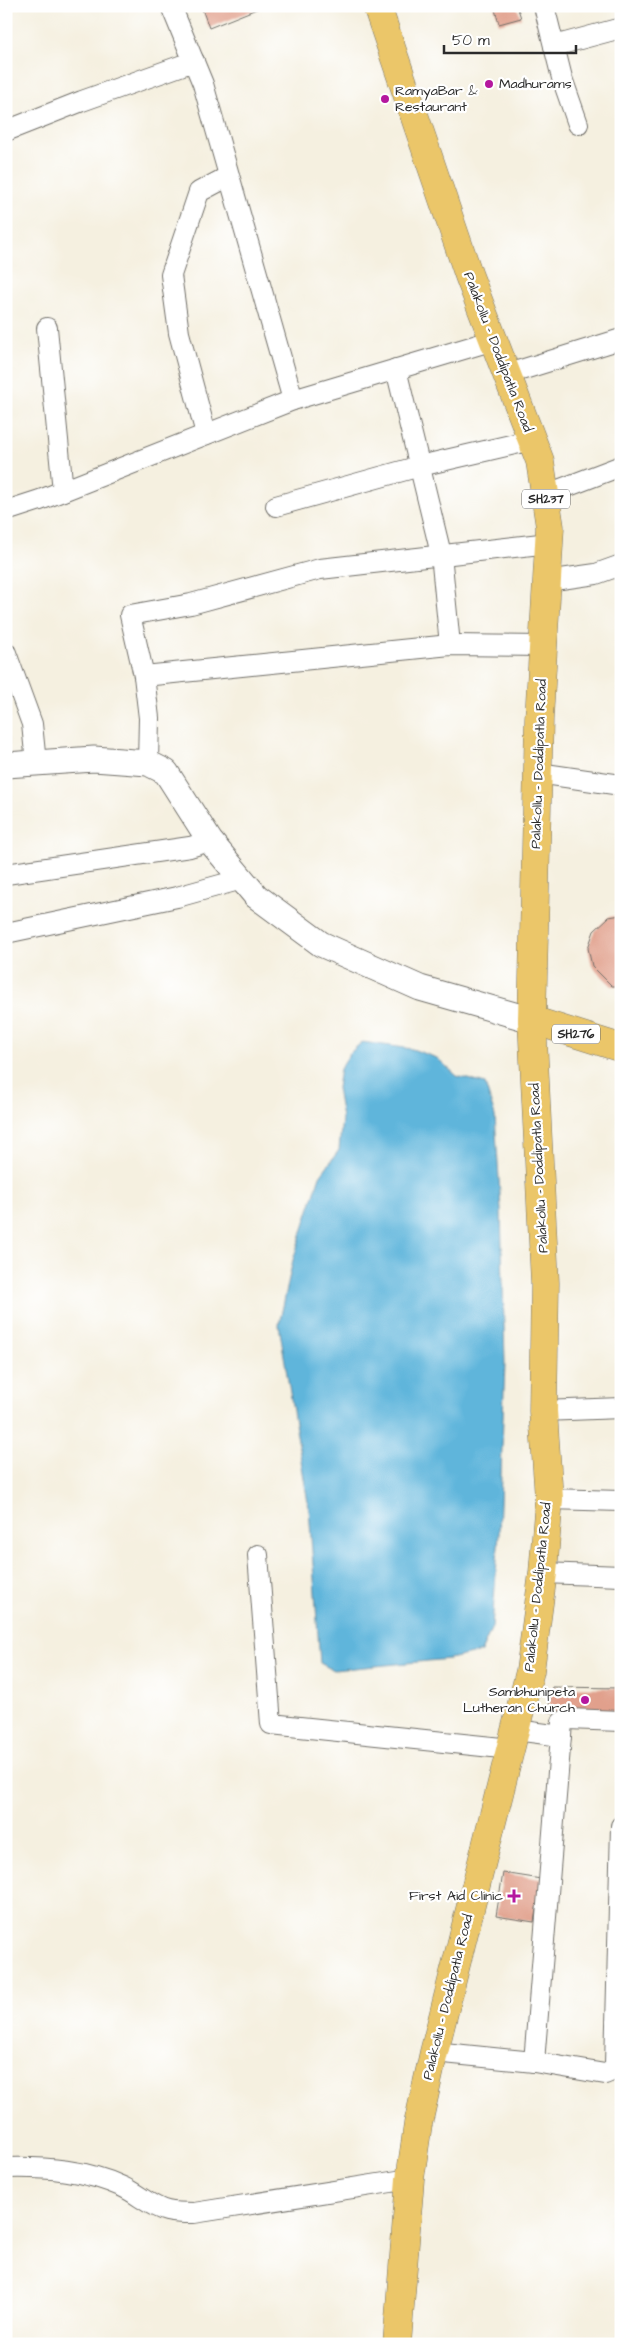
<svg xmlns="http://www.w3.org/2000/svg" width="627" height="2350" font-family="'Architects Daughter',sans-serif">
	<rect width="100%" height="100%" fill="#fff"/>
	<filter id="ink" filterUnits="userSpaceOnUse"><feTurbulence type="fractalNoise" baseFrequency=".02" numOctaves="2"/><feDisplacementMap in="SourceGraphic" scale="10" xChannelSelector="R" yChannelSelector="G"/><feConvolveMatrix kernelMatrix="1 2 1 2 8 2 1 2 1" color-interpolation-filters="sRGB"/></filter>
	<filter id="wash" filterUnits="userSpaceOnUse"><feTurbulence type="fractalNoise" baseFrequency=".0096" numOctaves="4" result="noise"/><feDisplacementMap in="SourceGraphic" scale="20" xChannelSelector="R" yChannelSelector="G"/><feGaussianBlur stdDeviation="1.12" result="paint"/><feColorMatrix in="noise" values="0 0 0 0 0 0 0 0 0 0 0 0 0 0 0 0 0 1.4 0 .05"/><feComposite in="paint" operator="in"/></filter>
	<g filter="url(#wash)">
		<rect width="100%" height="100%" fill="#f5f0e0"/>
		<path fill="#5eb5db" stroke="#447083" d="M362 1042 412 1049 437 1058 457 1076 485 1084 495 1116 501 1210 505 1362 499 1533 492 1627 481 1652 449 1659 333 1670 320 1663 309 1509 279 1325 293 1260 320 1176 339 1150 342 1118 337 1088 340 1069 350 1053Z"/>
		<g id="blocks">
			<g fill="#e1a08c">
				<path d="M201 6H259V8L209 28Z"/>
				<path d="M494 6H517L521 18 499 24Z"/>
				<path d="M621 915V986H612L592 966 588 948 594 931 609 917Z"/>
				<path d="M552 1687 621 1688V1712H548Z"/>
				<path d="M503 1873 541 1879 534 1922 496 1916Z"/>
			</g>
		</g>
	</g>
	<g filter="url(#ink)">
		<use href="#blocks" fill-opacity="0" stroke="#72706a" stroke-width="1"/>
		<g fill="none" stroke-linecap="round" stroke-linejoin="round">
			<g stroke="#72706a" stroke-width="22">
				<g id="minor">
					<path d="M171 6 203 84 293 400"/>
					<path d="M544 6 562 78 578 124"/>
					<path d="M554 46 621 28"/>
					<path d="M6 131 82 101 194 61"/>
					<path d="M47 328 63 491"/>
					<path d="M396 369 441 554 450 645"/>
					<path d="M508 374 621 339"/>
					<path d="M206 434 179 333 171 275 199 192 229 176"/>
					<path d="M545 495 621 466"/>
					<path d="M276 506 420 466 532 440"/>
					<path d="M6 511 40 500 293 400 494 340"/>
					<path d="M547 581 596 574 621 565"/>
					<path d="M6 653 32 724 36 763"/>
					<path d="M144 676 450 645 543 646"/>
					<path d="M148 763 149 718 144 676 130 615 191 604 320 569 549 543"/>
					<path d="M538 773 621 785"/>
					<path d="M6 874 190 847 210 841"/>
					<path d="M6 933 177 897 242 879"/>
					<path d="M543 1411 621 1408"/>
					<path d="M549 1499 621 1501"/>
					<path d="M258 1555 271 1724 511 1749"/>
					<path d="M543 1573 621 1576"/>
					<path d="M516 1730 561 1736 534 2062"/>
					<path d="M561 1736 562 1722 567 1719 621 1721"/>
					<path d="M434 2052 534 2062 605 2074 612 2071 615 2065 621 1826"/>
					<path d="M6 2168C47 2167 86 2170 123 2187 138 2194 151 2207 167 2211 175 2213 185 2213 194 2213L410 2179"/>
				</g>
			</g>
			<g stroke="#72706a" stroke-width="27">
				<path id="tertiary" d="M6 765 94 759 148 763 166 772 210 841 256 896 321 944 420 988 532 1020"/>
			</g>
			<g stroke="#72706a" stroke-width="29">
				<g id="primary">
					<path d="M377 6 469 276 540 461 550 527 539 719 532 1020 545 1283 543 1411 549 1499 543 1573 530 1671 434 2052 418 2124 410 2179 397 2344"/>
					<path d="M532 1020 621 1048"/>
				</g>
			</g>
			<use href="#minor" stroke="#fff" stroke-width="20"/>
			<use href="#tertiary" stroke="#fff" stroke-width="25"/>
			<use href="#primary" stroke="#ebc669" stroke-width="28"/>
		</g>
	</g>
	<g fill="#b5179e" stroke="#fff" stroke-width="2">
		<circle cx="489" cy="84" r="5"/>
		<circle cx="385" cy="99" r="5"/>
		<circle cx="585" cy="1700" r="5"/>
		<path d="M511.5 1888.5h5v5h5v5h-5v5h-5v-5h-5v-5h5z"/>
	</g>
	<g text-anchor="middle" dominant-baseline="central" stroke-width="4.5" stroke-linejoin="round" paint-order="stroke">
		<g fill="#fff" stroke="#6b6b6b" stroke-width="1">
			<rect x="522" y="489.5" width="48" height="19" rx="4"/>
			<rect x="552" y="1024.5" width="48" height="19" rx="4"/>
		</g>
		<g font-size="12" font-weight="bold" fill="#2b2b2b">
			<text x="546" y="499">SH237</text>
			<text x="576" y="1034">SH276</text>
		</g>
		<g font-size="14" fill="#2b2b2b" stroke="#fff" text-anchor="start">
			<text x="499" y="84">Madhurams</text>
			<text x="395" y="91">RamyaBar &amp;<tspan x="395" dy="16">Restaurant</tspan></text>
			<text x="575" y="1692" text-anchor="end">Sambhunipeta<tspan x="575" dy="16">Lutheran Church</tspan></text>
			<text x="503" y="1896" text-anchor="end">First Aid Clinic</text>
		</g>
		<g font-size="14" fill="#2b2b2b" stroke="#fff">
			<text transform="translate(498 352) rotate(69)">Palakollu - Doddipatla Road</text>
			<text transform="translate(539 764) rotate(-88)">Palakollu - Doddipatla Road</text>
			<text transform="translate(539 1168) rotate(-93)">Palakollu - Doddipatla Road</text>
			<text transform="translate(538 1587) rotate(-84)">Palakollu - Doddipatla Road</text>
			<text transform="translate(448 1997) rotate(-76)">Palakollu - Doddipatla Road</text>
		</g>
	</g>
	<rect width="627" height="2350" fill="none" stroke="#fff" stroke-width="25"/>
	<path d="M444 45v8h132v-8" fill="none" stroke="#2b2b2b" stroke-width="2.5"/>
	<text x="452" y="45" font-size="15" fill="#2b2b2b" stroke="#ffffff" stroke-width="4" paint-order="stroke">50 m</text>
</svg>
